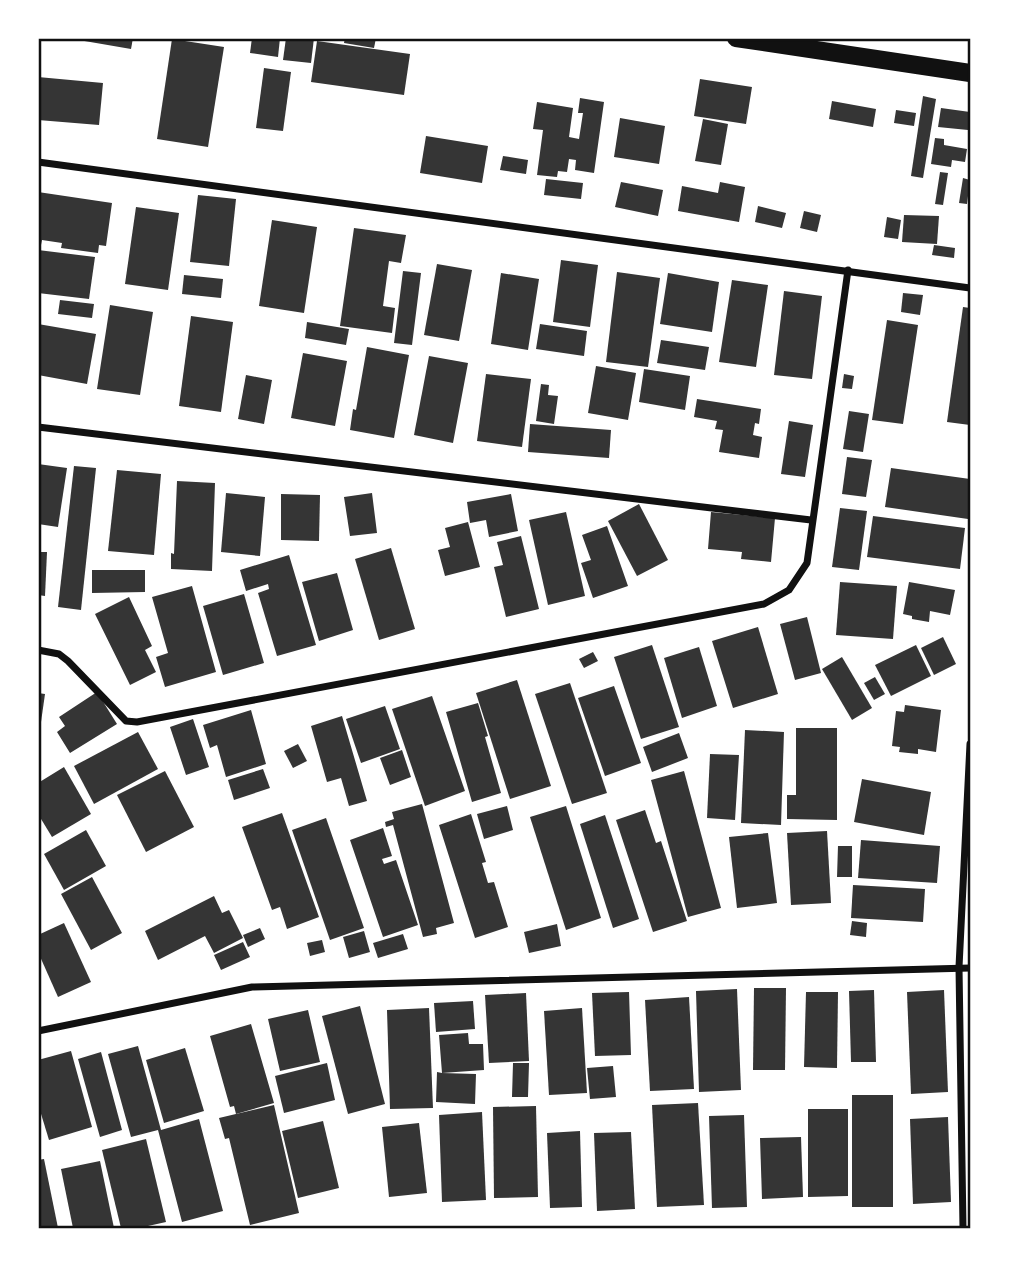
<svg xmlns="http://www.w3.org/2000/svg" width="1009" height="1267" font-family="'Exo 2',sans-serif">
	<rect width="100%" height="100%" fill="#fff"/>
	<g fill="#353535">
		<path d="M67 38H133L131 49Z"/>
		<path d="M252 38H280L278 57 250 53Z"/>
		<path d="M286 38H314L311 63 283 60Z"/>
		<path d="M345 38H376L374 48 344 43Z"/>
		<path d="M172 39 224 47 208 147 157 139Z"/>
		<path d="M317 41 410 54 404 95 311 82Z"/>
		<path d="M264 68 291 72 283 131 256 128Z"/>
		<path d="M38 77 103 83 99 125 38 120Z"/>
		<path d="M700 79 752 87 746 124 694 116Z"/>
		<path d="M923 96 936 99 923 178 911 176Z"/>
		<path d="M580 98 604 102 594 173 575 170 576 160 569 159 567 172 558 171 557 177 537 175 543 130 533 129 537 102 573 108 569 137 579 139 583 113H578Z"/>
		<path d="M832 101 876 109 873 127 829 119Z"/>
		<path d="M941 108 970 112 968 130 938 127Z"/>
		<path d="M896 110 916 113 914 126 894 123Z"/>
		<path d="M620 118 665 126 659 164 614 157Z"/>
		<path d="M703 119 728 124 721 165 695 161Z"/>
		<path d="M426 136 488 146 482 183 420 173Z"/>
		<path d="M935 138 944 139V145L967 149 965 162 952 160 951 167 931 164Z"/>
		<path d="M503 156 528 160 526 174 500 170Z"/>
		<path d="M940 172 948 173 943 205 935 204Z"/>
		<path d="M963 178 970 180 967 204 959 203Z"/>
		<path d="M546 179 583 183 581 199 544 195Z"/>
		<path d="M621 182 663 190 658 216 615 207Z"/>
		<path d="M720 182 745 187 739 222 678 211 682 186 718 193Z"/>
		<path d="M38 192 112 203 106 246 99 245 98 253 61 248 62 243 42 240 41 245H38Z"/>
		<path d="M198 195 236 199 229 266 190 262Z"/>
		<path d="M758 206 786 213 782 228 755 222Z"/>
		<path d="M136 207 179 213 168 290 125 284Z"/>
		<path d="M804 211 821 215 817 232 800 228Z"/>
		<path d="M904 215 939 216 937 244 902 242Z"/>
		<path d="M887 217 901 220 898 239 884 237Z"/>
		<path d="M272 220 317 227 304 313 259 306Z"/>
		<path d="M354 228 406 235 401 263 389 261 383 306 395 308 392 333 340 326Z"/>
		<path d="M934 245 955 248 954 258 932 255Z"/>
		<path d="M38 250 95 257 89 299 38 293Z"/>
		<path d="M561 260 598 265 590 327 553 322Z"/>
		<path d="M437 264 472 270 459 341 424 335Z"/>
		<path d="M403 271 421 273 412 345 394 343Z"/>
		<path d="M617 272 660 278 648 367 606 362Z"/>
		<path d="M501 273 539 279 528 350 491 344Z"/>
		<path d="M668 273 719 282 712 332 660 324Z"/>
		<path d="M184 275 223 279 221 298 182 294Z"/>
		<path d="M732 280 768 285 756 367 719 362Z"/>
		<path d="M784 291 822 296 812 379 774 375Z"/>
		<path d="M903 293 923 295 920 315 901 312Z"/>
		<path d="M60 300 94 304 92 318 58 314Z"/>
		<path d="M110 305 153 312 140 395 97 389Z"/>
		<path d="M963 307 970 308V425L947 422Z"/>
		<path d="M191 316 233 322 221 412 179 406Z"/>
		<path d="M887 320 918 325 903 424 872 420Z"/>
		<path d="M307 322 349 329 346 345 305 338Z"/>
		<path d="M38 324 96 334 87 384 38 375Z"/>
		<path d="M540 324 587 331 584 356 536 349Z"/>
		<path d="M661 340 709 347 705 370 657 363Z"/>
		<path d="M367 347 409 355 394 438 350 430 353 409 356 410Z"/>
		<path d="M303 353 347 361 335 426 291 418Z"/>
		<path d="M429 356 468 363 453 443 414 435Z"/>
		<path d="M596 366 636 373 628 420 588 413Z"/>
		<path d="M644 369 690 376 685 410 639 402Z"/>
		<path d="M486 374 531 379 522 447 477 441Z"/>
		<path d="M844 374 854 376 852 389 842 388Z"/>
		<path d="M246 375 272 380 264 424 238 419Z"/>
		<path d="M541 384 549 385 548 395 558 396 554 424 536 421Z"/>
		<path d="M697 399 761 409 759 424 755 423 753 435 762 437 759 458 719 452 723 430 715 429 717 421 694 417Z"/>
		<path d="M849 411 869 414 863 452 843 449Z"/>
		<path d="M789 421 813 425 805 477 781 474Z"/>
		<path d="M530 424 611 430 609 458 528 452Z"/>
		<path d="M847 457 872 460 866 497 842 494Z"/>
		<path d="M38 464 67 468 58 527 38 524Z"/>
		<path d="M74 466 96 468 81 610 58 607Z"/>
		<path d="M891 468 970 479 968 519 885 507Z"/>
		<path d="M117 470 161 474 154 555 108 551Z"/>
		<path d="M177 481 215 483 212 571 171 569V553L174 554Z"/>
		<path d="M226 493 265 497 260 556 221 552Z"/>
		<path d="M372 493 377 533 350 536 344 497Z"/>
		<path d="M281 494 320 495 319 541 281 540Z"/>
		<path d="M511 494 518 531 489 537 486 520 470 523 467 502Z"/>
		<path d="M639 504 668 560 637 576 608 521Z"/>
		<path d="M840 508 867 511 859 570 832 567Z"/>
		<path d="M566 512 585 596 548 605 529 520Z"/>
		<path d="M711 512 775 518 771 562 741 559 742 552 708 549Z"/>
		<path d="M873 516 965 528 960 569 867 557Z"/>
		<path d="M468 522 480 567 445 576 438 550 450 547 445 528Z"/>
		<path d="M607 526 628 586 593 598 581 563 591 560 582 535Z"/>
		<path d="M521 536 539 609 506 617 494 567 503 565 497 542Z"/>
		<path d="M391 548 415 629 379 640 355 559Z"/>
		<path d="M38 552H47L45 596 38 595Z"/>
		<path d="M289 555 316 645 277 656 258 593 269 589 268 584 246 591 240 570Z"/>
		<path d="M92 570H145V592L92 593Z"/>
		<path d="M337 573 353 630 319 641 302 582Z"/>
		<path d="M840 582 897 586 893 639 836 635Z"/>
		<path d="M909 582 955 590 950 615 930 611 929 622 912 619V616L903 614Z"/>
		<path d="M192 586 216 672 165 687 156 657 168 653 152 597Z"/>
		<path d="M244 594 264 663 223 675 203 606Z"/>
		<path d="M129 597 152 646 145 650 156 672 130 685 95 614Z"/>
		<path d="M807 617 821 673 795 680 780 624Z"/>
		<path d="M758 627 778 694 733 708 712 641Z"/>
		<path d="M943 637 956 664 934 675 921 648Z"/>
		<path d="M652 645 679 727 641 739 614 657Z"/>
		<path d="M916 645 931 676 891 696 875 665Z"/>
		<path d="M699 647 717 706 682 718 664 658Z"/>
		<path d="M593 652 598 661 584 668 579 659Z"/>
		<path d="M842 657 872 708 852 720 822 669Z"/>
		<path d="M875 677 885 694 874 700 864 683Z"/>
		<path d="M517 680 551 786 510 799 476 693Z"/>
		<path d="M570 683 607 793 572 804 535 694Z"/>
		<path d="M614 686 641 763 605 776 578 698Z"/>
		<path d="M97 692 117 724 70 753 57 732 65 726 59 717Z"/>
		<path d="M38 693 45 694 40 729H38Z"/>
		<path d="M432 696 465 791 425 806 392 709Z"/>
		<path d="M478 703 488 736 485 737 501 793 472 802 446 712Z"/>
		<path d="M905 705 941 710 936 752 918 749V754L899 752 900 747 892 746 896 711 904 712Z"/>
		<path d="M385 706 400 749 361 763 346 719Z"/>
		<path d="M251 710 266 764 226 777 217 745 210 748 203 725Z"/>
		<path d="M342 716 367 801 349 806 341 778 327 782 311 726Z"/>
		<path d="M193 719 209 767 186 775 170 727Z"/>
		<path d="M796 728H837V820L787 819V795H796Z"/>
		<path d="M745 730 784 732 781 825 741 823Z"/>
		<path d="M138 732 158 769 94 804 74 766Z"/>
		<path d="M679 733 688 758 652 772 643 747Z"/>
		<path d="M298 744 307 761 293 768 284 751Z"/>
		<path d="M402 750 411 777 390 785 380 758Z"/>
		<path d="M710 754 739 755 735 820 707 818Z"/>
		<path d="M64 767 91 814 52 837 38 814V783Z"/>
		<path d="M263 769 270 788 234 800 228 780Z"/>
		<path d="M165 771 194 827 146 852 117 795Z"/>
		<path d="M684 771 721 908 688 917 651 780Z"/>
		<path d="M862 779 931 792 924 835 854 822Z"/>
		<path d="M422 804 454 923 436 928 437 934 423 937 393 825 386 827 385 822 394 819 392 812Z"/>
		<path d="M507 806 513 830 484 839 477 814Z"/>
		<path d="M566 806 601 918 566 930 530 817Z"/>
		<path d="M645 810 656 843 661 841 687 921 653 932 616 820Z"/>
		<path d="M282 813 319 917 287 929 280 907 272 910 242 827Z"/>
		<path d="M471 814 486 862 482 863 488 883 494 882 508 927 475 938 439 825Z"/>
		<path d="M605 815 639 919 613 928 580 824Z"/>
		<path d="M326 818 364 928 330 940 292 830Z"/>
		<path d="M383 828 392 856 382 859 384 864 396 860 418 925 383 937 350 840Z"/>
		<path d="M86 830 106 866 64 890 44 854Z"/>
		<path d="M827 831 831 903 791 905 787 833Z"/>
		<path d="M768 833 777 903 737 908 729 837Z"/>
		<path d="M861 840 940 846 937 883 858 878Z"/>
		<path d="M838 846H852V877H837Z"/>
		<path d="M92 877 122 933 91 950 61 894Z"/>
		<path d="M853 885 925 889 923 922 851 918Z"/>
		<path d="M214 896 222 913 229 910 243 938 214 953 205 936 158 960 145 931Z"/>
		<path d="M852 921 867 923 866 937 850 935Z"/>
		<path d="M64 923 91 982 58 997 38 952V935Z"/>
		<path d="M557 924 561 946 529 953 524 932Z"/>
		<path d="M260 928 265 939 248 947 243 935Z"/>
		<path d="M364 931 370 952 349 958 343 937Z"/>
		<path d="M403 934 408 949 378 958 373 943Z"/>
		<path d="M322 940 325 952 310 956 307 943Z"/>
		<path d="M243 942 250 957 221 970 214 955Z"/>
		<path d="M754 988H786L785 1070H753Z"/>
		<path d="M737 989 741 1090 699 1092 696 991Z"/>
		<path d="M874 990 876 1062H851L849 991Z"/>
		<path d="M944 990 948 1092 911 1094 907 992Z"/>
		<path d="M629 992 631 1055 595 1056 592 993Z"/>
		<path d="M806 992H838L837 1068 804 1067Z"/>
		<path d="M526 993 529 1061 489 1063 485 995Z"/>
		<path d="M689 997 694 1089 650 1091 645 1000Z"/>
		<path d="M473 1001 475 1029 436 1032 434 1003Z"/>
		<path d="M360 1006 385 1104 348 1114 322 1016Z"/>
		<path d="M429 1008 433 1108 390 1109 387 1010Z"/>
		<path d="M582 1008 587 1093 549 1095 544 1011Z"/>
		<path d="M308 1010 320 1062 280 1071 268 1019Z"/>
		<path d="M251 1024 274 1103 236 1114 234 1106 230 1107 210 1036Z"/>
		<path d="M468 1033 469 1044H483L484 1070 442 1073 476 1074 475 1104 436 1102 437 1072 442 1073 439 1035Z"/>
		<path d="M138 1046 161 1130 199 1119 223 1211 182 1222 158 1130 131 1137 108 1054Z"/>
		<path d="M185 1048 204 1111 164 1123 146 1060Z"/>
		<path d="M71 1051 92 1127 49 1140 38 1104V1060Z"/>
		<path d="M101 1052 122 1130 100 1137 78 1059Z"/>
		<path d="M327 1063 335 1100 284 1113 275 1076Z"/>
		<path d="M513 1063H529L528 1097H512Z"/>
		<path d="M613 1066 616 1097 590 1099 587 1068Z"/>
		<rect x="852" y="1095" width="41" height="112"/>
		<path d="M698 1103 704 1205 657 1207 652 1105Z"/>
		<path d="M274 1105 299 1213 250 1225 229 1138 225 1139 219 1118Z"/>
		<path d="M536 1106 538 1197 494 1198 493 1107Z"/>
		<path d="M808 1109H848V1196L808 1197Z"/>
		<path d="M482 1112 486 1200 442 1202 439 1115Z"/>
		<path d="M744 1115 747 1207 712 1208 709 1116Z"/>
		<path d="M948 1117 951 1202 913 1204 910 1119Z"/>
		<path d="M323 1121 339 1188 298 1198 282 1131Z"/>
		<path d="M419 1123 427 1193 389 1197 382 1127Z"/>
		<path d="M580 1131 582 1207 550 1208 547 1133Z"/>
		<path d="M631 1132 635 1209 597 1211 594 1133Z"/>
		<path d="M801 1137 803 1197 762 1199 760 1138Z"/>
		<path d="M146 1139 166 1222 139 1228H121L102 1150Z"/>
		<path d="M44 1159 58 1228H38V1160Z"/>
		<path d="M100 1161 114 1228H73L61 1169Z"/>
	</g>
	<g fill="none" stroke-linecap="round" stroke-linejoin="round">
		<g stroke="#111" stroke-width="7">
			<path d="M38 162 970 288"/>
			<path d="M38 427 811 520"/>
			<path d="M38 650 59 654 68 661 126 721 137 722 764 604 789 590 807 563 848 270"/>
			<path d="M38 1031 252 987 970 968"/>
			<path d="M963 1228 959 967 970 744"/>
		</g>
		<path stroke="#111" stroke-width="18" d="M736 38 970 73"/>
	</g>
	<rect width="1009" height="1267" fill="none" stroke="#ffffff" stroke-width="80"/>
	<rect x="40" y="40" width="929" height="1187" fill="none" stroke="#111" stroke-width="2.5"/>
</svg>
